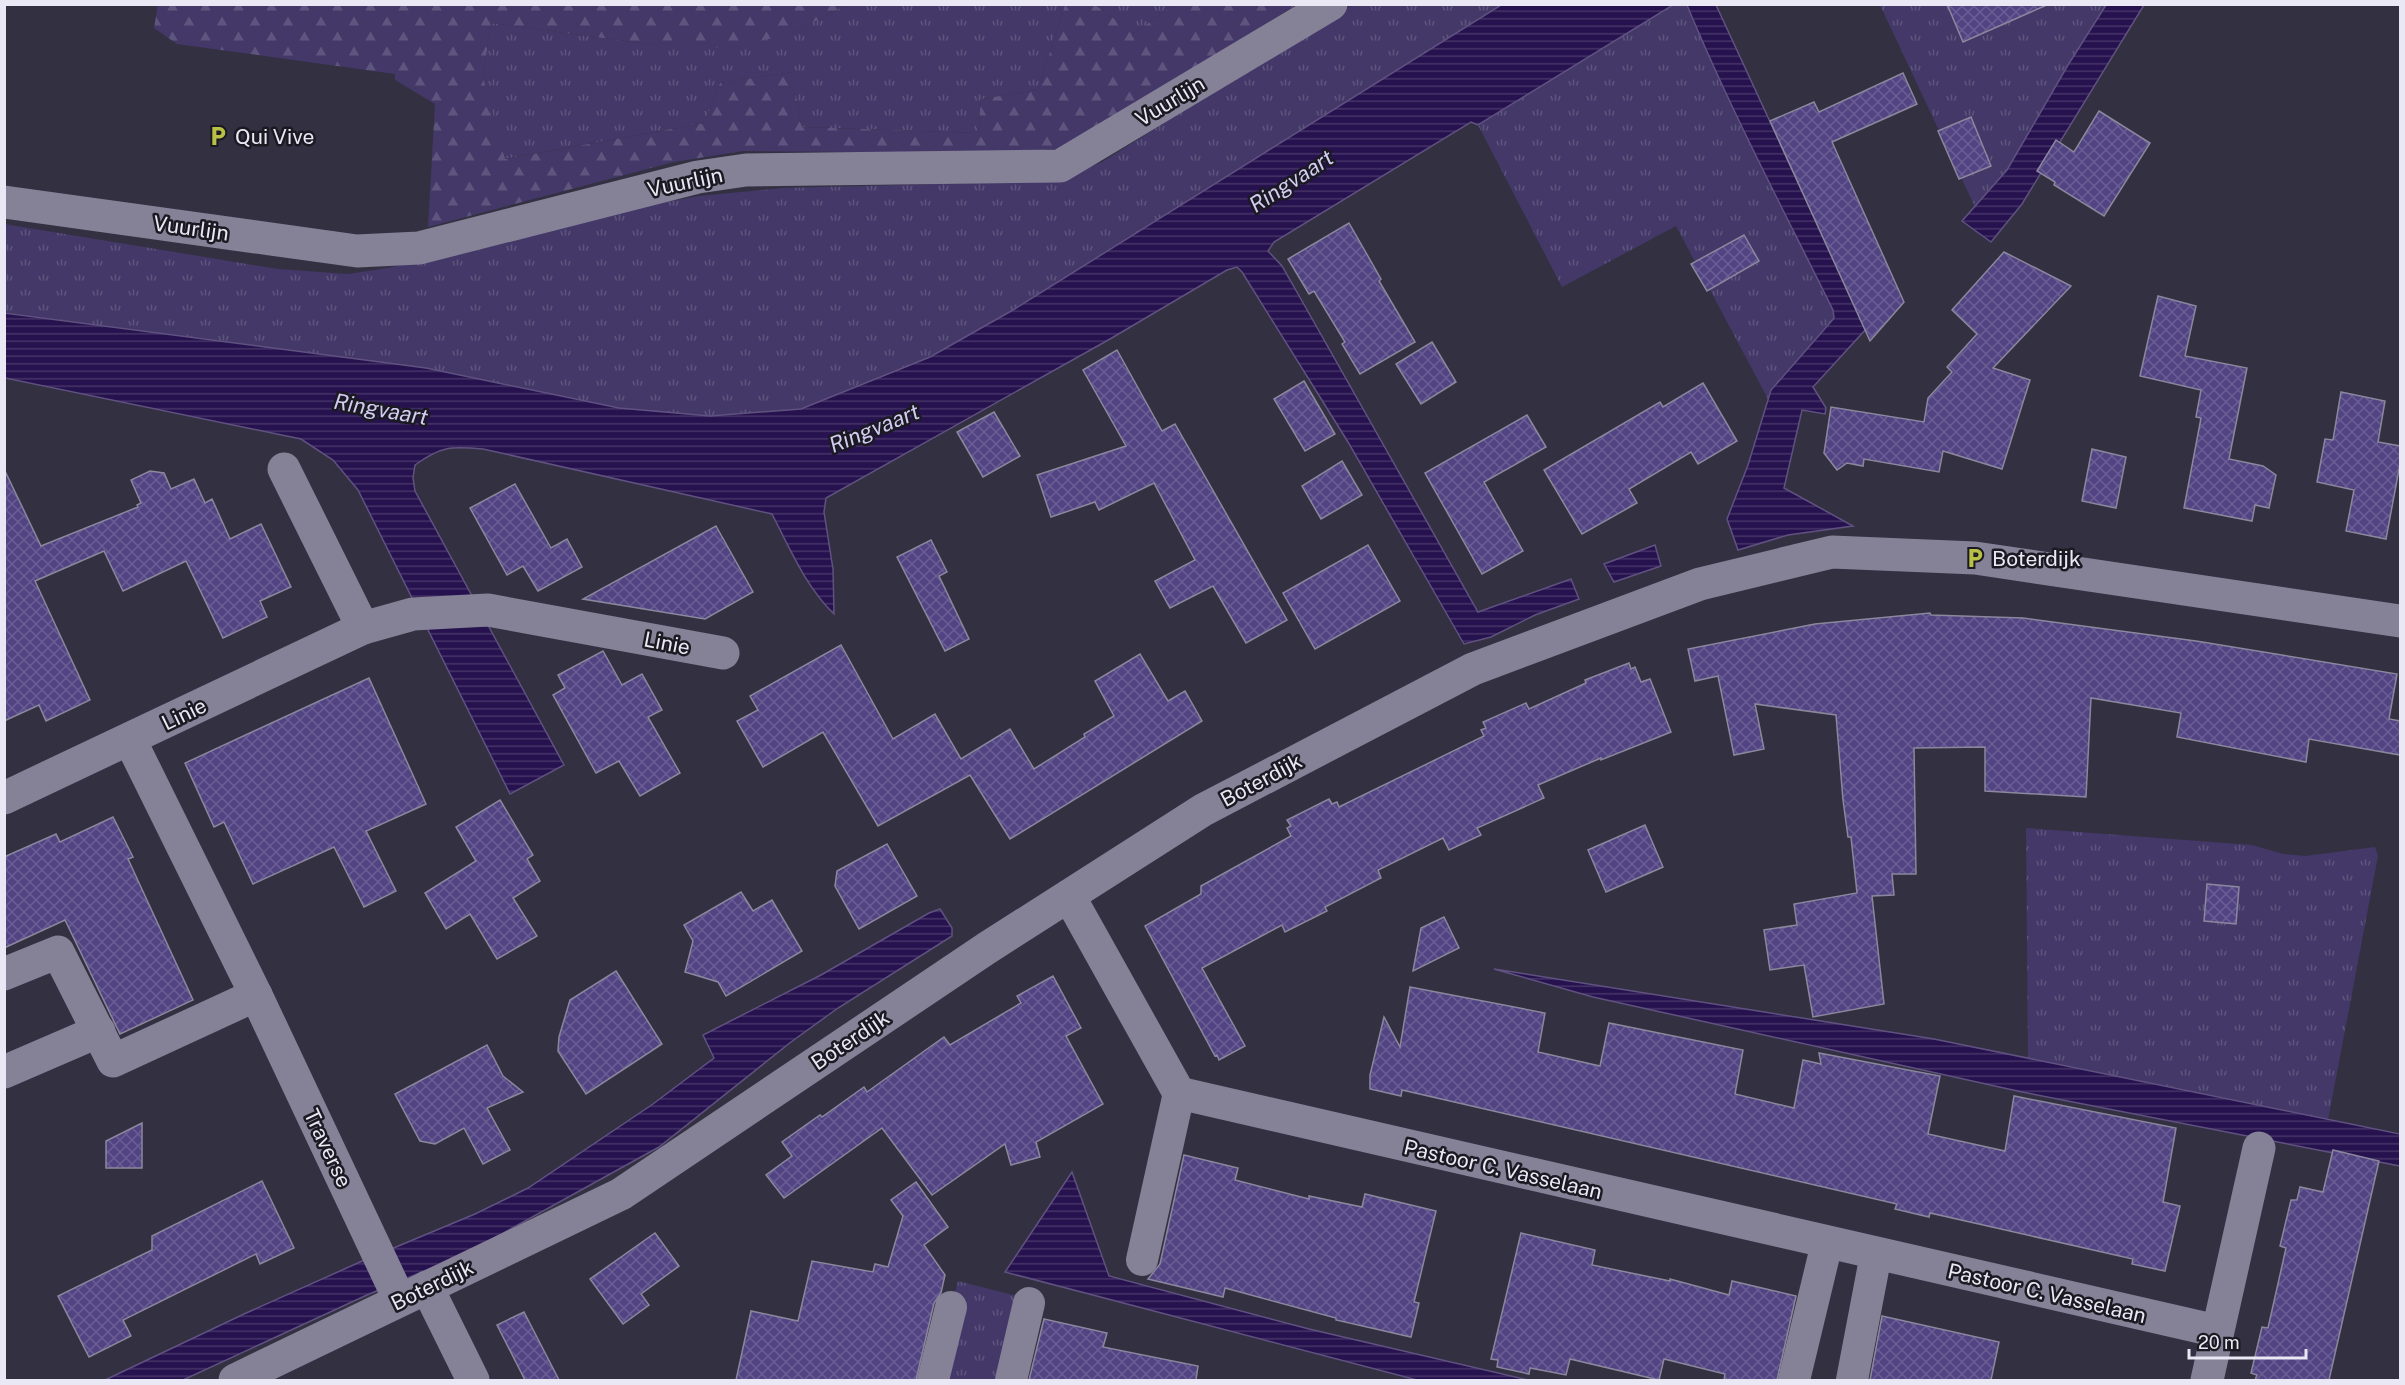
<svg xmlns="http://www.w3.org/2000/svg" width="2405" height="1385" font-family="'Public Sans',sans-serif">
	<defs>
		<pattern id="grass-tufts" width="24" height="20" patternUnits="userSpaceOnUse" patternTransform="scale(1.5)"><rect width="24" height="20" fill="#433868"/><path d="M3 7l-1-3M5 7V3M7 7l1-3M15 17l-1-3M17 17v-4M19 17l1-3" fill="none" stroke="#5e557e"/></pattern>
		<pattern id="forest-firs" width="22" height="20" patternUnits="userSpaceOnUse" patternTransform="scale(1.5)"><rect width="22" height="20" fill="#433868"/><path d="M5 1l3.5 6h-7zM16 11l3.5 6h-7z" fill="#5e557e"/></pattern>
		<pattern id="water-rules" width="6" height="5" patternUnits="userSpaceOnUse" patternTransform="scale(1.5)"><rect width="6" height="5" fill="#26124e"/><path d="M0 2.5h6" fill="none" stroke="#463468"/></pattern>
		<pattern id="building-cross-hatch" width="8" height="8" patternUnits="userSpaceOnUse" patternTransform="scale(1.5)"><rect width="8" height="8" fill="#524382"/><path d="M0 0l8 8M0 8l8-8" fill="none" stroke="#6b5e94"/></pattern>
	</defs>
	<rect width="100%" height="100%" fill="#333042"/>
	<g fill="url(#grass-tufts)">
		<path d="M846 5H1065L1038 90 981 99 978 133 802 127 793 87V72L720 83 705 123 504 159 483 77 491 23 655 45 789 35Z"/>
		<path d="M1095 5H1174L1134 33Z"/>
		<path d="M1352 5H1501L1013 310 930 357 801 409 710 416 619 408 426 368 5 313 4 224 278 269 348 274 388 268 616 211 699 196 782 188 1023 182 1068 175 1102 162Z"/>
		<path d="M1673 5H1687C1730 109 1783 209 1833 310L1834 318 1771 390 1768 399 1676 226 1562 287 1478 125Z"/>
		<path d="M1880 5H2106L2068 65 2007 170 1975 207Z"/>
		<path d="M2026 828 2252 845 2283 854 2305 856 2375 847 2378 856 2328 1120 2028 1058Z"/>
		<path d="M958 1281 1037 1301 1006 1380H946L965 1299 954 1296Z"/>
	</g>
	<path fill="url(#forest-firs)" d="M158 4 846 5 789 35 723 48 655 45 491 23 483 77 505 159 705 123 720 83 793 72V87L802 127 978 133 981 99 1038 90 1065 5H1095L1134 33 1174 5H1296L1120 114 1058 149 999 153 743 151 674 162 428 227 435 104 395 80V74L177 44 154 28Z"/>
	<g fill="url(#water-rules)" stroke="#605280" stroke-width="1.5">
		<path d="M1501 5H1673L1478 125 1471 122 1274 242 1268 251 1282 266 1302 301 1478 612 1571 579 1579 599 1535 615 1491 637 1464 644 1348 442 1242 272 1237 267 1227 270 1110 339 826 498 824 512 833 569 834 614C806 587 790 549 772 514L483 449C452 446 441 446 415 465L413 478 415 491 564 765 510 794 358 490 333 460 301 439 5 378 4 313 426 368 619 408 710 416 801 409 930 357 1013 310Z"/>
		<path d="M1687 5H1716L1866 329 1813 387 1826 408 1825 414 1802 410 1784 488 1853 526 1788 535 1738 550 1727 519 1748 465 1771 390 1829 324 1834 318 1833 310C1783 209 1730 109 1687 5Z"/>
		<path d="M2106 5H2144L2022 204 1991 242 1962 221 2007 170 2068 65Z"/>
		<path d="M1655 545 1661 566 1614 582 1604 564Z"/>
		<path d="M940 909 952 928V936L838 1008 791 1042 659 1147 467 1253 367 1295 183 1380H105L244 1314 360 1262 475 1214 528 1188 653 1104 714 1058 703 1035 821 975 929 913Z"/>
		<path d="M1494 969 1934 1039 2400 1134V1166L2022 1092 1593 997Z"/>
		<path d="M1072 1172 1109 1276 1309 1329 1528 1380H1417L1005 1272Z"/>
	</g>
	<g fill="url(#building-cross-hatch)" stroke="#8b889d" stroke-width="1.5">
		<path d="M1947 4H2049L1963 42Z"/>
		<path d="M1903 73 1917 104 1832 142 1904 302 1870 341 1770 121 1814 102 1819 112Z"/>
		<path d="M2099 111 2150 143 2104 216 2054 185 2055 182 2037 171 2056 140 2074 152Z"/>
		<path d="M1971 117 1991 166 1959 179 1938 131Z"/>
		<path d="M1349 223 1381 279 1379 281 1415 342 1360 374 1342 344 1345 342 1314 291 1309 294 1288 259Z"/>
		<path d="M1744 235 1759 261 1707 291 1691 264Z"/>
		<path d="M2004 252 2071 286 1993 368 2030 380 2002 469 1943 451 1939 472 1864 459 1863 466 1847 463 1837 470 1824 453 1831 407 1924 422 1928 398 1952 372 1947 367 1977 334 1952 310Z"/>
		<path d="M2158 296 2196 306 2185 356 2247 368 2229 459 2263 466 2276 475 2269 508 2255 505 2252 521 2184 508 2201 418 2196 417 2201 390 2140 376Z"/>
		<path d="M1432 342 1456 382 1421 404 1396 364Z"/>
		<path d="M1117 350 1162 431 1175 424 1287 620 1246 643 1213 586 1170 608 1155 581 1195 560 1154 483 1099 510 1095 502 1051 517 1037 475 1126 446 1083 370Z"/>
		<path d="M1304 381 1335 434 1305 451 1274 399Z"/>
		<path d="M1703 383 1737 441 1698 464 1691 452 1629 489 1637 503 1582 534 1544 470 1660 402 1663 407Z"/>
		<path d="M2341 392 2385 401 2378 442 2400 446V464L2386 539 2346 531 2354 490 2317 482 2325 439 2333 440Z"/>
		<path d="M994 412 1020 456 983 477 957 432Z"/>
		<path d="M1527 415 1546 447 1484 482 1523 551 1482 574 1425 473Z"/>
		<path d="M2092 449 2126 457 2116 508 2082 501Z"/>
		<path d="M1342 461 1362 495 1321 519 1302 486Z"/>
		<path d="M4 469 41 546 138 507 137 505 141 503 131 480 150 471 164 473 171 489 194 479 205 503 212 499 230 539 261 524 291 587 260 601 267 617 223 638 186 561 123 591 104 551 35 581 90 700 46 721 39 705 4 721Z"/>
		<path d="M515 484 551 548 567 539 582 567 538 591 523 566 507 575 470 508Z"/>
		<path d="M716 526 753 592 705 619 583 599Z"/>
		<path d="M931 540 947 572 939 576 969 639 945 651 897 557Z"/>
		<path d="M1368 545 1400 601 1315 649 1283 593Z"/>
		<path d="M1930 613 1931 615 2023 618 2196 641 2397 674 2389 719 2400 721V755L2309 739 2306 762 2177 737 2181 713 2091 698 2086 797 1985 791V747L1914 748 1916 874H1892L1894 895 1872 896 1884 1004 1813 1017 1804 965 1770 970 1764 930 1797 925 1794 904 1857 893 1851 837H1848L1843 800 1836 715 1755 704 1764 749 1734 755 1718 676 1695 681 1688 649 1815 624Z"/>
		<path d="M841 645 893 739 935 714 961 759 1010 729 1034 769 1085 737 1084 734 1114 716 1095 681 1140 654 1168 701 1185 691 1202 721 1010 839 970 775 878 826 823 732 763 767 737 721 758 710 750 696Z"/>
		<path d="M603 651 622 685 642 674 662 710 648 717 680 773 640 796 619 761 596 773 553 695 565 688 558 675Z"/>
		<path d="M1629 663 1631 669 1635 667 1641 682 1650 679 1671 732 1601 760V758L1538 785 1544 798 1477 828 1481 835 1449 850 1443 838 1378 870 1381 878 1325 907 1327 911 1285 932 1282 925 1202 968 1245 1046 1219 1060 1217 1055 1215 1056 1145 926 1201 894V886L1291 836 1287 828 1291 826 1287 820 1329 799 1332 804 1337 802 1339 807 1484 736 1481 730 1486 728 1483 722 1526 703 1529 709 1586 683 1585 680Z"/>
		<path d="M369 678 426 804 366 831 396 891 364 907 334 847 253 884 224 822 214 827 185 763Z"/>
		<path d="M500 800 533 855 527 859 540 881 513 898 537 936 497 959 470 914 446 929 425 893 476 861 456 827Z"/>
		<path d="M113 817 133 857 128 859 193 1000 120 1034 65 920 4 948V857L56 834 60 842Z"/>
		<path d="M1645 825 1663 867 1606 892 1588 850Z"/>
		<path d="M887 844 917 896 859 929 835 886 837 871Z"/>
		<path d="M2207 884 2239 887 2236 924 2204 921Z"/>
		<path d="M741 892 753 911 772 900 802 951 726 996 718 982 685 972 693 941 684 925Z"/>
		<path d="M1444 917 1459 948 1413 971 1421 928Z"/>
		<path d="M616 971 662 1044 586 1094 558 1051 559 1037 570 1000Z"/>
		<path d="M1053 976 1081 1028 1066 1036 1103 1104 1036 1142 1040 1157 1011 1165 1005 1144 932 1195 882 1128 784 1198 766 1175 792 1156 782 1142 820 1115 822 1117 864 1087 867 1092 944 1037 950 1045 1021 1003 1017 996Z"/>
		<path d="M1410 987 1545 1013 1538 1052 1600 1066 1609 1023 1743 1050 1735 1094 1794 1108 1803 1060 1821 1064 1819 1053 1940 1076 1928 1134 2005 1151 2014 1096 2176 1128 2163 1202 2180 1206 2165 1271 2132 1264 2133 1259 1930 1213 1929 1217 1895 1209 1897 1204 1402 1090 1401 1096 1370 1089V1075L1384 1017 1400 1047Z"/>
		<path d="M487 1045 503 1076 523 1092 487 1108 510 1150 483 1164 464 1128 435 1144 420 1141 395 1094Z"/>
		<path d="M142 1123V1168H106V1141Z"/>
		<path d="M2333 1150 2379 1161 2329 1380H2255L2257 1375 2251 1373 2262 1327 2268 1328 2286 1248 2280 1246 2291 1200H2297L2300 1187 2323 1192Z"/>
		<path d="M1184 1155 1238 1168 1235 1180 1309 1199V1196L1362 1207 1365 1194 1436 1211 1414 1302 1419 1303 1411 1337 1336 1320V1318L1225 1288 1223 1297 1148 1279 1160 1264Z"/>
		<path d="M262 1181 294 1248 260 1264 256 1254 123 1320 131 1336 89 1357 58 1296 152 1250V1236Z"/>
		<path d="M916 1182 948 1227 924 1245 945 1275 941 1293 934 1303 916 1380H736L751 1311 798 1321 812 1261 873 1272 875 1264 888 1267 903 1216 891 1200Z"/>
		<path d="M655 1233 679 1266 641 1294 649 1305 623 1324 590 1279Z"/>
		<path d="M1521 1233 1595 1250 1592 1265 1670 1281V1279L1729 1295 1732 1281 1796 1296 1777 1380H1724L1725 1374 1664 1359 1659 1380 1570 1359 1566 1375 1530 1368 1529 1374 1497 1367 1498 1360 1491 1359Z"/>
		<path d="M524 1312 559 1380H525L497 1325Z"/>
		<path d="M1882 1316 1999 1342 1991 1380H1870Z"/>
		<path d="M1044 1319 1107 1333 1103 1347 1198 1366 1196 1380H1029Z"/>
	</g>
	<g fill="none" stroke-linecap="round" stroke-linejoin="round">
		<g stroke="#858197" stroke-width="32">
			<path d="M1142 1260 1179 1093"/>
			<path d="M933 1380 951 1307"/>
			<path d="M1011 1380 1029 1303"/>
			<path d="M1794 1380 1827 1243"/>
			<path d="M1852 1380 1876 1254"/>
		</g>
		<g stroke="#858197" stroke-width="33">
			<path d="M4 202 357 251 419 248 698 177 746 170 1060 166 1331 4"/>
			<path d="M363 628 413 614 488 610 723 653"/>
			<path d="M130 740 256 995 394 1288 401 1299"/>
			<path d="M4 798 363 628 284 469"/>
			<path d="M1069 896 1179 1093 2217 1331"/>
			<path d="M4 974 58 952 113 1061 256 995"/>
			<path d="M4 1072 99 1031"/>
			<path d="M427 1287 473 1380"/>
			<path d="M2207 1380 2259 1148"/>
		</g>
		<path stroke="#858197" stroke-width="33" d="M235 1380 621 1194 987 948 1203 810 1473 669 1700 584 1832 552 1975 558 2400 621"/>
	</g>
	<defs>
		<g id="parking-bare" transform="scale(1.62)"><path d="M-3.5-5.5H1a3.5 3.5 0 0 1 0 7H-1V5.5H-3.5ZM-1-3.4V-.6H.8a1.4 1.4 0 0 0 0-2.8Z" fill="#b9c046" stroke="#1b1a22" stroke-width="2.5" paint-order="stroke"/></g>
	</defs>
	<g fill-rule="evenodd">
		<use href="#parking-bare" x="218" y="136"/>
		<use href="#parking-bare" x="1975" y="558"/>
	</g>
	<g text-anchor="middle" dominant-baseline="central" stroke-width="5" stroke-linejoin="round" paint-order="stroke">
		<g font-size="21" fill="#e9e8f4" stroke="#1b1a22">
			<text transform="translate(1170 101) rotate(-31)">Vuurlijn</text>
			<text transform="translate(685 182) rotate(-12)">Vuurlijn</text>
			<text transform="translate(191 228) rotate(8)">Vuurlijn</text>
			<text transform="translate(667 643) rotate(11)">Linie</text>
			<text transform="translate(184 714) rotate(-26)">Linie</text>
			<text transform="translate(1261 780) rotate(-28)">Boterdijk</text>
			<text transform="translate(850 1040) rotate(-34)">Boterdijk</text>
			<text transform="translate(328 1148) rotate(65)">Traverse</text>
			<text transform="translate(1503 1169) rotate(13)">Pastoor C. Vasselaan</text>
			<text transform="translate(432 1285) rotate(-26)">Boterdijk</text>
			<text transform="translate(2047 1293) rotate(13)">Pastoor C. Vasselaan</text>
		</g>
		<g font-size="21" fill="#e9e8f4" stroke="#1b1a22" text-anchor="start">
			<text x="235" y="136">Qui Vive</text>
			<text x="1992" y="558">Boterdijk</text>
		</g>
		<g font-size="22" font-style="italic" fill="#d2ccf2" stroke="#1b1a22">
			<text transform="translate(1291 181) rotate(-33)">Ringvaart</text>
			<text transform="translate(381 409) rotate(10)">Ringvaart</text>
			<text transform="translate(874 428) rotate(-22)">Ringvaart</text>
		</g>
	</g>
	<rect width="2405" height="1385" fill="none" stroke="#e9e8f4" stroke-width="12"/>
	<path d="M2189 1349v9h117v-9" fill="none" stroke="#e9e8f4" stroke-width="3"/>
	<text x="2198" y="1349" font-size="18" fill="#e9e8f4" stroke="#1b1a22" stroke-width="4.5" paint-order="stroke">20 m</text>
</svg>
